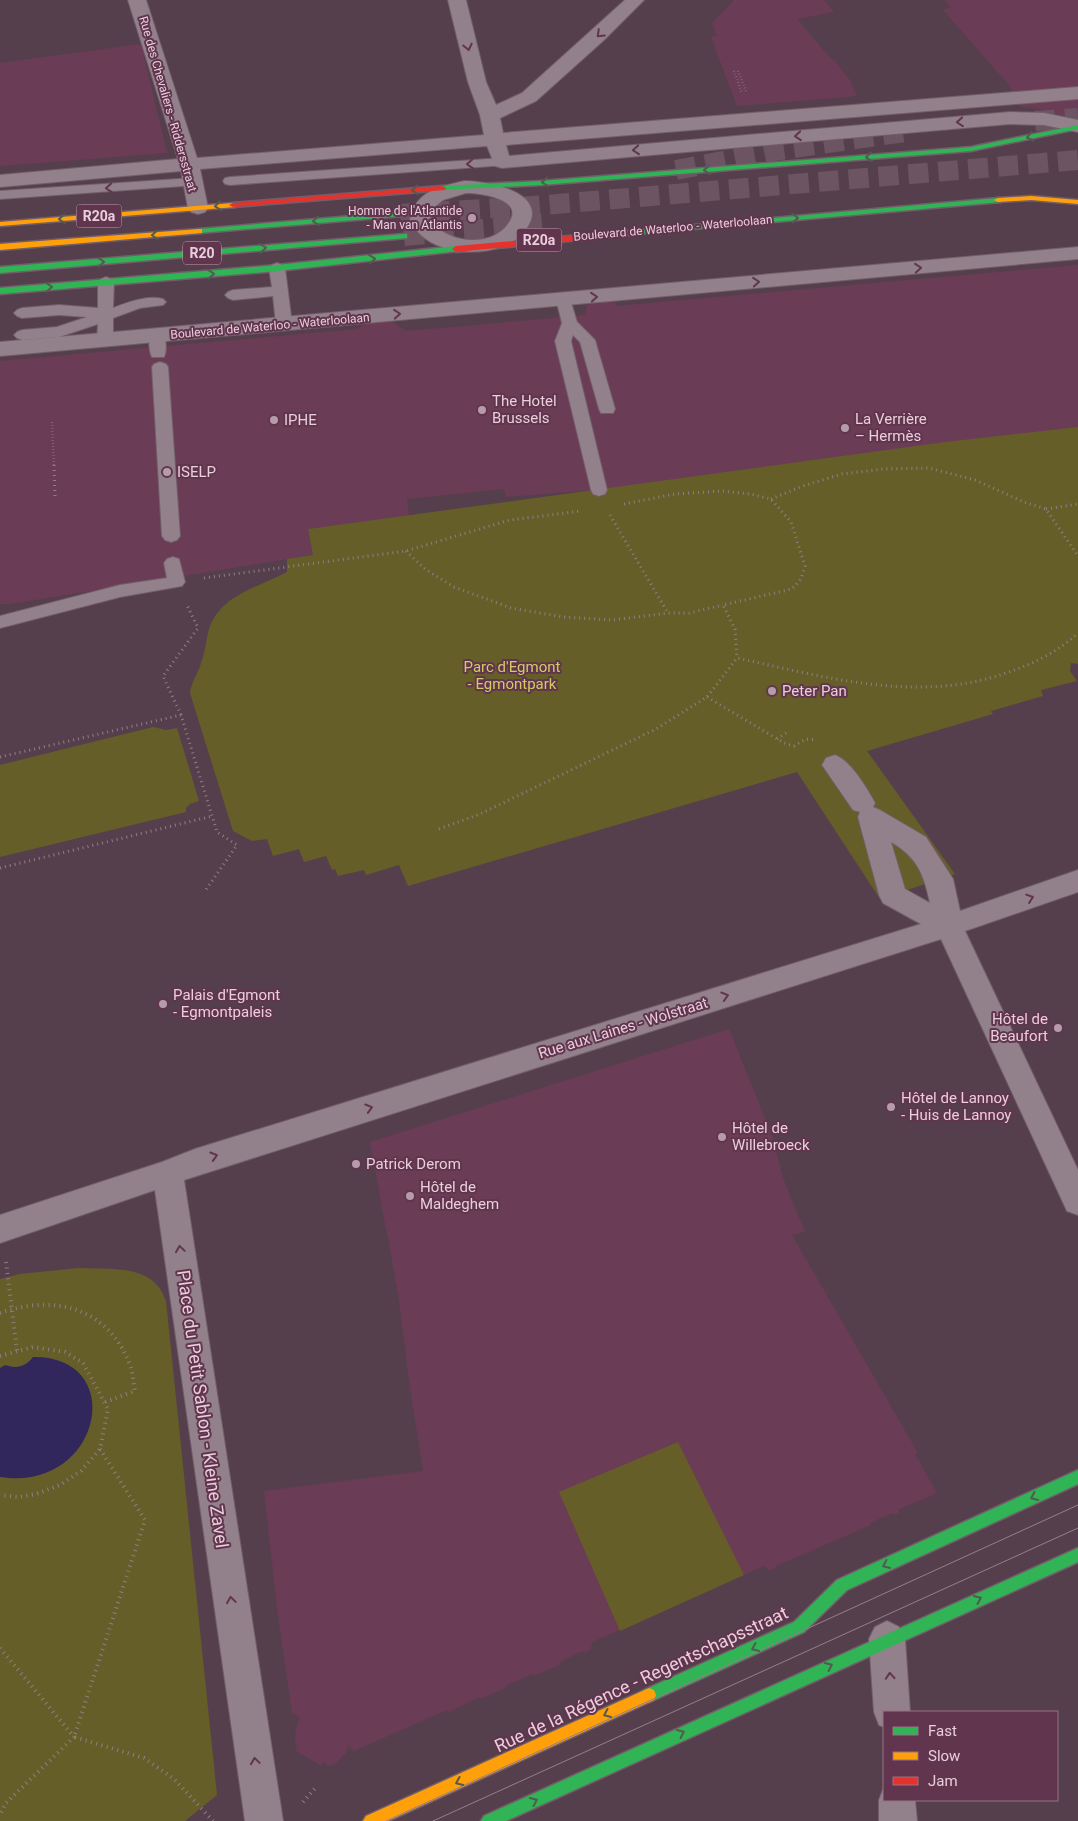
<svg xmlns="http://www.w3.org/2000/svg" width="1078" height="1821" font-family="Roboto,sans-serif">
	<rect width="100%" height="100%" fill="#563f4c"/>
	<g fill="#6b3c56">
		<path d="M734 0H824L834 12 797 19 832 60H834L850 80 857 96 737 106 711 37 717 36 712 23Z"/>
		<path d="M945 0H1078V115L1066 117 1039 109 1021 107 1008 84 943 10 951 7Z"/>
		<path d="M141 44 167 153 0 166V63Z"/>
		<path d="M1078 265V427L599 490 506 497 504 489 407 499 409 516 308 529 313 555 10 604H0V361L358 329 366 322 391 321 406 331 578 316 585 314 587 305 594 302 615 301 616 306Z"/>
		<path d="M729 1029 772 1136 783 1178 805 1232 792 1235 918 1453 915 1454 937 1493 898 1510 899 1513 894 1515 892 1513 870 1523 871 1525 776 1566V1568L769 1570 764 1566 592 1642 591 1650 584 1653 583 1651 560 1662 561 1664 534 1676 533 1674 507 1685V1687L481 1699 479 1697 449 1712 447 1710 354 1751 348 1745 346 1753 336 1763 329 1766 323 1762 321 1766 295 1750 297 1746 295 1740 296 1728 300 1717 292 1713 278 1616 264 1491 423 1471 408 1374 399 1299 370 1142Z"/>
	</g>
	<g fill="#665e28">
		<path d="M1078 427V664L1071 663 1070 671 1077 681 1041 690 1043 696 991 711 993 714 867 751 955 874 880 899 797 772 408 886 399 865 366 875 364 870 338 876 335 869 332 870 326 856 304 862 299 849 273 856 267 839 252 841 233 831 190 693C192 680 199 672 202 660 206 649 206 637 210 626 223 594 259 587 287 572V559L313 555 308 529 945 442Z"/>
		<path d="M153 727 166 730 177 728 199 801 190 804 186 808V812L0 857V765Z"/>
		<path d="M79 1268C112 1270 153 1263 166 1301L217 1795 185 1821H0V1279L20 1274Z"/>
		<path d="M678 1442 744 1575 620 1631 559 1492Z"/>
	</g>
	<path fill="#31275c" d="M33 1357C130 1356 101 1493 0 1477V1368L5 1365C17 1369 25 1367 33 1357Z"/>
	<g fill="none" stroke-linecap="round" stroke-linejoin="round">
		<g stroke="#6c5462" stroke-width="20" stroke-dasharray="20 10" stroke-linecap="butt">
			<path d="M1035 121 1078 118"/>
			<path d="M676 170 780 150 912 131"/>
			<path d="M400 214 533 206 1078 160"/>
			<path d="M404 236 542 224"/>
		</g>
		<g stroke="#725e6a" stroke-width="2">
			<g id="lane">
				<path d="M502 158 507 159 509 162 507 165 230 185 225 184 223 181 225 178 230 177Z"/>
				<path d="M193 178 198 179 200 182 198 185 0 199V191Z"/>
				<path d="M277 263 282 265 285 268 292 324 289 327H279L276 324 273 296 233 300 228 298 225 295 228 292 233 290 272 287 269 268 272 265Z"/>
				<path d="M106 277 111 279 114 282 113 308C129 302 147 295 163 299L166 302 163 305 140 308 113 318V340L111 343H99L97 340 98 324 59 337 22 340 17 338 14 335 17 332 22 330 57 327 87 317 59 315 22 318 17 316 14 313 17 310 22 308 59 305 98 308V282L101 279Z"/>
				<path d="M564 294 569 296 577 322 595 340 615 409 613 413H601L599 409 580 342 573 335 571 341 607 490 605 494 599 496 593 494 591 490 555 341 562 323 556 299 559 296Z"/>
				<path d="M157 331 163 333C166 338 167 352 164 357H152C149 352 148 338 151 333Z"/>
				<path d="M160 362 166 364 168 367 180 536 177 540 171 542 165 540 162 536 152 367 154 364Z"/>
				<path d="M173 557 179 559 185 582 182 586 120 597 0 628V616L120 585 167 578 164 563 167 559Z"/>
			</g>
		</g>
		<g stroke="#725e6a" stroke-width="2">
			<g id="street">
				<path d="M128 0H146L197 158 484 135 480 115 468 82 448 0H466L486 82 496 105 522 93 625 0H644L604 40 536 101 500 118 503 133 1078 87V99L506 145 509 156 1010 112 1044 113 1078 120V132L1044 125 1010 124 502 168 495 166 487 146 200 169 208 208 205 212 198 214 191 212 188 208 181 171 0 187V175L178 159Z"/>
				<path d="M464 181C490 181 556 194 523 233 501 258 444 257 421 235 416 231 413 224 410 219 416 191 439 187 464 181ZM466 193C480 193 527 199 508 224 490 249 445 243 430 219L432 209 443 200Z"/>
				<path d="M1078 247V259L0 356V342Z"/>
				<path d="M835 755C850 760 867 788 875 803L873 807 880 810 926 837 953 879 960 911 1078 870V892L965 931 1078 1170V1215L1067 1211 941 939 184 1180 283 1821H245L155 1190 0 1243V1215L162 1162 195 1149 921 924 883 903 879 895 858 817 860 812 853 810 822 765 826 758ZM891 842C917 857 924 874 930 903L905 889Z"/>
				<path d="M887 1621 899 1627 905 1639 910 1712H884V1727L879 1725 874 1712 869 1639 875 1627Z"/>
				<path d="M884 1787V1800H915L917 1821H879V1800Z"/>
			</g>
		</g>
		<g stroke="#725e6a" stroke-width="3">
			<g id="fast">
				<path d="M1078 125V129L971 151 541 185 442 190 438 188 442 186 541 181 971 147Z"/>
				<path d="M998 198H1001V202L626 235 622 233 626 231Z"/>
				<path d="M400 212H403V216L199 233 195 231 199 229Z"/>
				<path d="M404 234H407V238L0 273V267Z"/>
				<path d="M456 246 459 247V251L277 271 0 294V288L277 265Z"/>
				<path d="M1078 1470V1484L847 1590 804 1632 654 1700 649 1702 644 1700 642 1695 644 1690 794 1622 837 1580Z"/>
				<path d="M1078 1548V1562L506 1821H481L484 1816Z"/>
			</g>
		</g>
		<g stroke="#725e6a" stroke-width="3">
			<g id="slow">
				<path d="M1031 196 1078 200V204L1031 200 998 202 994 200 998 198Z"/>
				<path d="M233 203H236V207L0 226V222Z"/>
				<path d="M199 229H202V233L0 250V244Z"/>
				<path d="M649 1688 654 1690 656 1695 654 1700 388 1821H363L366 1816Z"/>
			</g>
		</g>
		<g stroke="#725e6a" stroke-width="3">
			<g id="jam">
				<path d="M442 186 446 188 445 190 233 207 229 205 233 203Z"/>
				<path d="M626 231 630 233 629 235 456 252 452 249 456 246Z"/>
			</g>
		</g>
		<g stroke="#8f7e88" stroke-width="2.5" stroke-dasharray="0.5 2.5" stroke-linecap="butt">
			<path d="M734 71 742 93"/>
			<path d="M738 71 746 91"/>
			<path d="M52 422 54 466"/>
		</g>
		<g stroke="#8f7e88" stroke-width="3" stroke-dasharray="1 4" stroke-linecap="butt">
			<path d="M54 465 55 496"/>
			<path d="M771 499 803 486 842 474 883 469 929 468 975 480 1024 502 1046 509 1078 556"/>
			<path d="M624 504 675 494 722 491 750 494 771 499 791 522 805 566 801 579 792 589 723 605 735 629 737 658"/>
			<path d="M1046 509 1078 504"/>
			<path d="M610 515 668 613"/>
			<path d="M406 551 425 569 454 587 511 608 563 617 613 620 668 613H689L723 605"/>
			<path d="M204 578 406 551 510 520 581 511"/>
			<path d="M707 697 784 743 794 746 806 739 816 740"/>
			<path d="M181 715 163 676 198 628 187 605"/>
			<path d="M777 739 789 731"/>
			<path d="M0 757 181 715 217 832 237 845 205 891"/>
			<path d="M439 829 480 814 656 729 707 697 737 658C825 677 918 704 1006 673 1033 664 1056 653 1078 633"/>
			<path d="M0 868 213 816"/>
		</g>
		<g stroke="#8f7e88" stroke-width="4" stroke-dasharray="1 4.5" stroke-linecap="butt">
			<path d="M6 1262 17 1351"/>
			<path d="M0 1313C54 1294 108 1307 130 1365 133 1373 133 1382 135 1391L105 1402"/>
			<path d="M0 1356 33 1347 65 1352 83 1363 108 1409 100 1449 81 1471 60 1485 36 1494 19 1497 0 1495"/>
			<path d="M100 1449 145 1520 74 1737 144 1758 174 1779 213 1821"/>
			<path d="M0 1648 74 1737 6 1803 0 1814"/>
			<path d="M303 1802 317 1786"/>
		</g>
		<use href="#lane" fill="#92808a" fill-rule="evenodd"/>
		<use href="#street" fill="#92808a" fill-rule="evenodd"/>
		<use href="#fast" fill="#30b455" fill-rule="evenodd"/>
		<use href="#slow" fill="#ff9f0a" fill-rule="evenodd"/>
		<use href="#jam" fill="#e5322d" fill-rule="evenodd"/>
		<g stroke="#928089" stroke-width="1">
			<path d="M386 1821 1078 1505"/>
			<path d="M433 1821 1078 1528"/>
		</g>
	</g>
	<defs><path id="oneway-chevron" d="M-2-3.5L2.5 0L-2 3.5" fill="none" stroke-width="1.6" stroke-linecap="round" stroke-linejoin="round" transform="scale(1.25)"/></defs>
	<g stroke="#60354d">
		<use href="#oneway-chevron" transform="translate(600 34) rotate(136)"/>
		<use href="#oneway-chevron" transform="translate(468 47) rotate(77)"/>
		<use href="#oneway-chevron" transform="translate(960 122) rotate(175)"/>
		<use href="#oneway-chevron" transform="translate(798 136) rotate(175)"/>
		<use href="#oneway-chevron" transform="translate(636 150) rotate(175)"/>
		<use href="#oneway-chevron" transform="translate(470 164) rotate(176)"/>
		<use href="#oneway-chevron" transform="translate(109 188) rotate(176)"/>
		<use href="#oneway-chevron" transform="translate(918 268) rotate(-5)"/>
		<use href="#oneway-chevron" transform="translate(756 282) rotate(-5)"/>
		<use href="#oneway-chevron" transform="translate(594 297) rotate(-5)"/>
		<use href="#oneway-chevron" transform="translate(397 314) rotate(-5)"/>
		<use href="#oneway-chevron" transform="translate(1030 898) rotate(-19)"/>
		<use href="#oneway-chevron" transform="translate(725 996) rotate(-17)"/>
		<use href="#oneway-chevron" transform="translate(369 1108) rotate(-17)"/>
		<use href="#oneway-chevron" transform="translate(214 1156) rotate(-17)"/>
		<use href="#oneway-chevron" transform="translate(180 1249) rotate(-98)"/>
		<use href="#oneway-chevron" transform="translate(231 1600) rotate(-98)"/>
		<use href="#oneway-chevron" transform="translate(890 1676) rotate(-94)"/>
		<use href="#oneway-chevron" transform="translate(255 1761) rotate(-98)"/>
	</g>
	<g stroke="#525b4f">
		<use href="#oneway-chevron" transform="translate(1030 137) rotate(167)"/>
		<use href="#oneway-chevron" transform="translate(869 157) rotate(175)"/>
		<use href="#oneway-chevron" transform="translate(707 170) rotate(175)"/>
		<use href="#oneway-chevron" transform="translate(545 182) rotate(176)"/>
		<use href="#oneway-chevron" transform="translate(415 190) rotate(175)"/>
		<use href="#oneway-chevron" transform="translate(218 206) rotate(175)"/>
		<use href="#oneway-chevron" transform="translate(795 218) rotate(-5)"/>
		<use href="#oneway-chevron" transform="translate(62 219) rotate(175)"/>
		<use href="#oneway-chevron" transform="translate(316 221) rotate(175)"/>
		<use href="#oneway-chevron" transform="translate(155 235) rotate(175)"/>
		<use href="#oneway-chevron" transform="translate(263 248) rotate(-5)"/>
		<use href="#oneway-chevron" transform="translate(372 259) rotate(-6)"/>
		<use href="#oneway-chevron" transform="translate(101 262) rotate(-5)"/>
		<use href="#oneway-chevron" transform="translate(211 274) rotate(-5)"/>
		<use href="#oneway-chevron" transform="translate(49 287) rotate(-5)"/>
		<use href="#oneway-chevron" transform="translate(1034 1497) rotate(155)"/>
		<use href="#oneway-chevron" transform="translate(886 1565) rotate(155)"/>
		<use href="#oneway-chevron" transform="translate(978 1599) rotate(-24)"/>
		<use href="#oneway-chevron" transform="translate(755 1648) rotate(156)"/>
		<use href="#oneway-chevron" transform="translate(829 1666) rotate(-25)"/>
		<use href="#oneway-chevron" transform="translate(607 1714) rotate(156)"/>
		<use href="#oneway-chevron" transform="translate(681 1733) rotate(-25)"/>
		<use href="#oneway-chevron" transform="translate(459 1782) rotate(156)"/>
		<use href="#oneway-chevron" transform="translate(534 1801) rotate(-25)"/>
	</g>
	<g fill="#b69caa" stroke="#60354d" stroke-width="2">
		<circle cx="472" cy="218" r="5"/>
		<circle cx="482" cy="410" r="5"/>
		<circle cx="274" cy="420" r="5"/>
		<circle cx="845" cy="428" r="5"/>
		<circle cx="167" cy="472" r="5"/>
		<circle cx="772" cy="691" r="5"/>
		<circle cx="163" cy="1004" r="5"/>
		<circle cx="1058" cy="1028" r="5"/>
		<circle cx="891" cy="1107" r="5"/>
		<circle cx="722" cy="1137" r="5"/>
		<circle cx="356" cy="1164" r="5"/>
		<circle cx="410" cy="1196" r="5"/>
	</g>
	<g text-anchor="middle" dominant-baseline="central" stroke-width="4" stroke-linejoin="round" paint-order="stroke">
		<g font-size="12" fill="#e9cedc" stroke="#60354d">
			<text transform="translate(168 104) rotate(74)">Rue des Chevaliers - Riddersstraat</text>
			<text transform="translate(673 228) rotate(-5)">Boulevard de Waterloo - Waterloolaan</text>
			<text transform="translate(270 326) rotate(-5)">Boulevard de Waterloo - Waterloolaan</text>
		</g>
		<g font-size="12" fill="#e9cedc" stroke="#60354d" text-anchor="end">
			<text x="462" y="211">Homme de l'Atlantide<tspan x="462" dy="14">- Man van Atlantis</tspan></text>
		</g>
		<g fill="#60354d" stroke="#c0a0b1" stroke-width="1">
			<rect x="76.5" y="204.5" width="45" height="23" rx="4"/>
			<rect x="516.5" y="228.5" width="45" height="23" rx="4"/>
			<rect x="183" y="241.5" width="38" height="23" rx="4"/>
		</g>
		<g font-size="14" font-weight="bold" fill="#e9cedc">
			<text x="99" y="216">R20a</text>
			<text x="539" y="240">R20a</text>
			<text x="202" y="253">R20</text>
		</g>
		<g font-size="15" fill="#e9cedc" stroke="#60354d" text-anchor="start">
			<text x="492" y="401">The Hotel<tspan x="492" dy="17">Brussels</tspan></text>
			<text x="855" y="419">La Verrière<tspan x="855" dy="17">– Hermès</tspan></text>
			<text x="284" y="420">IPHE</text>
			<text x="177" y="472">ISELP</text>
			<text x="782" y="691">Peter Pan</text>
			<text x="173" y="995">Palais d'Egmont<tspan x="173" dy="17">- Egmontpaleis</tspan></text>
			<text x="1048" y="1019" text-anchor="end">Hôtel de<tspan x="1048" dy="17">Beaufort</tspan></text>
			<text x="901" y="1098">Hôtel de Lannoy<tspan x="901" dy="17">- Huis de Lannoy</tspan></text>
			<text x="732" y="1128">Hôtel de<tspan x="732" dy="17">Willebroeck</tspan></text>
			<text x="366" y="1164">Patrick Derom</text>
			<text x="420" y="1187">Hôtel de<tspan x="420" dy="17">Maldeghem</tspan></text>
		</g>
		<g font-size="15" fill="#d2cb63" stroke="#60354d">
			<text x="512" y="667">Parc d'Egmont<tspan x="512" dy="17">- Egmontpark</tspan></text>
		</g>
		<g font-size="15" fill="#e9cedc" stroke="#60354d">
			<text transform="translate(623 1028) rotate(-17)">Rue aux Laines - Wolstraat</text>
		</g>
		<g font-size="18" fill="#e9cedc" stroke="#60354d">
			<text transform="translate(203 1409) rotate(82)">Place du Petit Sablon - Kleine Zavel</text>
			<text transform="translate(641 1679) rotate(-25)">Rue de la Régence - Regentschapsstraat</text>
		</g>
	</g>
	<rect x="883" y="1711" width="175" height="90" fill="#60354d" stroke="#977286"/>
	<rect x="893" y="1727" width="25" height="8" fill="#30b455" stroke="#977286"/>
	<text x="928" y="1736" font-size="15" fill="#e9cedc">Fast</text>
	<rect x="893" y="1752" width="25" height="8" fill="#ff9f0a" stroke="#977286"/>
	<text x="928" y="1761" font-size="15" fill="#e9cedc">Slow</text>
	<rect x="893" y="1777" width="25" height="8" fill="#e5322d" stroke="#977286"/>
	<text x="928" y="1786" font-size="15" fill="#e9cedc">Jam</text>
</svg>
